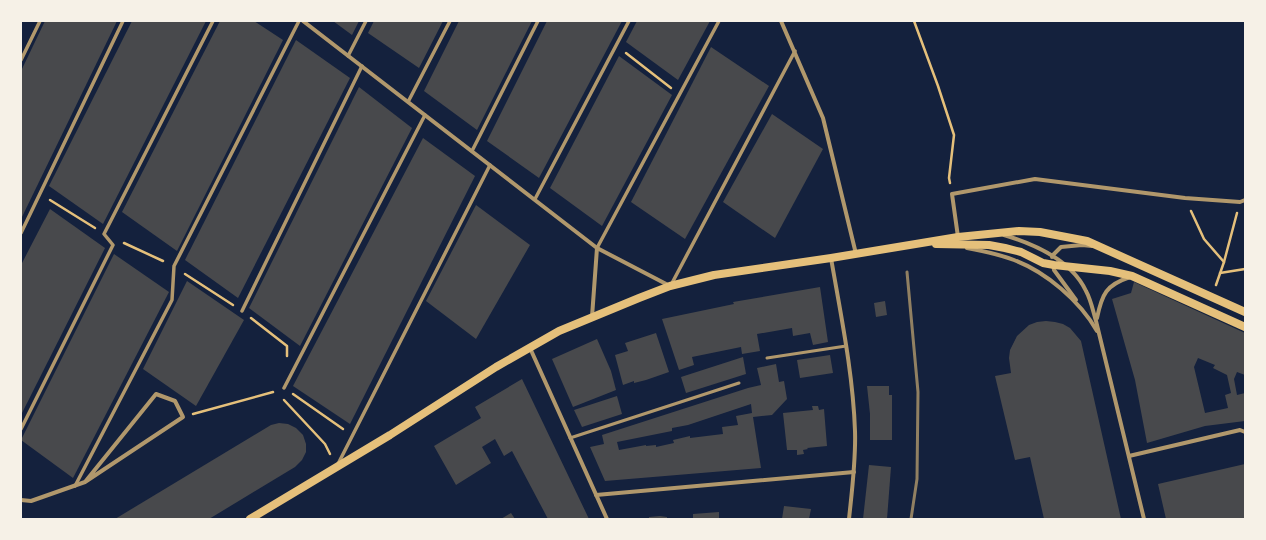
<svg xmlns="http://www.w3.org/2000/svg" width="1266" height="540" font-family="'Libre Baskerville',serif">
	<rect width="100%" height="100%" fill="#14213d"/>
	<g fill="#48494c" fill-rule="evenodd">
		<path d="M45 21H117L21 219V71Z"/>
		<path d="M132 21H206L103 224 49 186Z"/>
		<path d="M220 21H254L283 40 177 251 122 212Z"/>
		<path d="M333 21H359L352 35Z"/>
		<path d="M374 21H443L419 68 368 33Z"/>
		<path d="M459 21H532L477 130 424 91Z"/>
		<path d="M547 21H622L539 178 487 141Z"/>
		<path d="M637 21H710L678 80 626 42Z"/>
		<path d="M296 40 350 78 238 298 185 260Z"/>
		<path d="M711 47 769 86 685 239 631 202Z"/>
		<path d="M619 56 672 95 602 226 550 188Z"/>
		<path d="M359 87 412 128 300 346 249 308Z"/>
		<path d="M772 114 823 149 775 238 723 202Z"/>
		<path d="M423 138 475 176 350 424 293 386Z"/>
		<path d="M476 205 530 245 476 339 426 301Z"/>
		<path d="M50 209 105 248 21 415V265Z"/>
		<path d="M114 254 169 292 73 478 21 440Z"/>
		<path d="M187 281 244 320 196 406 143 369Z"/>
		<path d="M1134 282 1245 333V375L1237 372 1234 379 1237 395 1245 393V421L1205 426 1147 443 1135 380 1112 299 1131 293ZM1198 358 1215 365 1213 368 1227 375 1231 393 1225 395 1228 408 1205 413 1194 367Z"/>
		<path d="M820 287 828 342 813 345 810 333 793 336 792 328 757 334 760 351 742 354 741 347 692 357 694 365 679 370 662 319 734 304 733 302Z"/>
		<path d="M885 301 887 315 876 317 874 303Z"/>
		<path d="M1046 321 1055 322 1063 324 1070 328 1081 341 1121 519H1044L1030 457 1015 460 995 376 1011 373 1009 358 1010 350 1017 336 1029 325 1037 322Z"/>
		<path d="M656 333 669 372 646 380 634 383V381L623 385 615 355 628 351 625 343Z"/>
		<path d="M597 339 611 371 616 390 573 407 552 359Z"/>
		<path d="M830 355 833 373 800 378 797 360Z"/>
		<path d="M743 357 746 374 686 393 681 377Z"/>
		<path d="M776 364 779 382 784 381 787 399 772 415 753 417 761 468 605 481 590 447 604 444 602 435 748 388 761 385 757 368ZM751 404 752 413 736 416 738 425 722 427 723 434 690 438V436L673 440 674 443 656 447V445L646 446V445L619 450 617 442 672 431V428L688 425Z"/>
		<path d="M522 379 589 519H548L512 451 504 456 495 439 482 447 491 463 456 485 434 446 481 418 475 407Z"/>
		<path d="M867 386H889V395H892V440H870V414Z"/>
		<path d="M617 396 622 414 582 427 574 410Z"/>
		<path d="M812 406H818L819 410 824 409 827 446 807 448 808 449 803 450 804 454 797 455V450H787L783 413 813 410Z"/>
		<path d="M279 423 288 424 296 428 303 435 306 444V452L302 460 295 467 209 519H115L271 425Z"/>
		<path d="M1245 464V519H1166L1158 484Z"/>
		<path d="M869 465 891 467 887 519H863Z"/>
		<path d="M784 506 811 509 809 519H782Z"/>
		<path d="M719 512V519H693V514Z"/>
		<path d="M511 513 515 519H501Z"/>
		<path d="M660 516 667 517V519H649V517Z"/>
	</g>
	<g fill="none" stroke-linecap="round" stroke-linejoin="round">
		<g stroke="#e5c07b" stroke-width="2.5">
			<path d="M914 21 938 86 954 135 949 178 950 183"/>
			<path d="M626 53 671 88"/>
			<path d="M50 200 95 228"/>
			<path d="M1191 211 1204 239 1224 262"/>
			<path d="M124 243 163 261"/>
			<path d="M1220 273 1245 269"/>
			<path d="M185 274 233 305"/>
			<path d="M1216 285 1224 262 1237 213"/>
			<path d="M251 318 287 346V356"/>
			<path d="M293 394 343 429"/>
			<path d="M284 400 325 444 330 454"/>
			<path d="M193 414 273 392"/>
		</g>
		<g stroke="#b1986c" stroke-width="3">
			<path d="M767 358 846 346"/>
			<path d="M570 438 739 383"/>
		</g>
		<g stroke="#b1986c" stroke-width="3.5">
			<path d="M348 56 366 21"/>
			<path d="M21 60 40 21"/>
			<path d="M408 102 450 21"/>
			<path d="M472 151 538 21"/>
			<path d="M535 199 629 21"/>
			<path d="M21 233 123 21"/>
			<path d="M597 248 719 21"/>
			<path d="M671 285 795 51"/>
			<path d="M242 311 362 66"/>
			<path d="M284 388 425 115"/>
			<path d="M21 429 113 245 104 234 213 21"/>
			<path d="M338 464 490 165"/>
			<path d="M75 486 172 300 174 266 299 21"/>
		</g>
		<g stroke="#b1986c" stroke-width="4">
			<path d="M303 21 597 248 670 286"/>
			<path d="M781 21 823 118 856 254"/>
			<path d="M1004 235C1034 244 1072 261 1086 291 1091 300 1093 311 1096 321L1144 519"/>
			<path d="M958 237 952 194 1035 179 1185 198 1240 202 1245 200"/>
			<path d="M967 248C983 251 999 254 1014 260 1046 272 1080 301 1097 331"/>
			<path d="M1052 257V256L1061 247 1082 245 1092 246"/>
			<path d="M831 258C841 316 853 373 855 431 856 460 852 490 849 519"/>
			<path d="M1053 264 1054 270 1076 300"/>
			<path d="M592 317 597 248"/>
			<path d="M1097 318C1102 294 1106 285 1130 277"/>
			<path d="M530 348 607 519"/>
			<path d="M1129 456 1240 430 1245 432"/>
			<path d="M596 495 854 472"/>
			<path d="M21 500 31 501 85 482 156 394 175 401 183 417 85 482"/>
		</g>
		<g stroke="#e5c07b" stroke-width="8">
			<path d="M936 244 989 245 1005 248 1021 252 1043 263 1054 265 1110 271 1132 276 1245 327"/>
			<path d="M250 519 390 435 496 367 559 331 639 298 670 286 714 275 831 258 958 237 1019 231 1040 232 1087 241 1245 312"/>
		</g>
		<path stroke="#918062" stroke-width="3" d="M907 272 918 392 917 479 911 519"/>
	</g>
	<rect width="1266" height="540" fill="none" stroke="#f6f1e7" stroke-width="44"/>
</svg>
